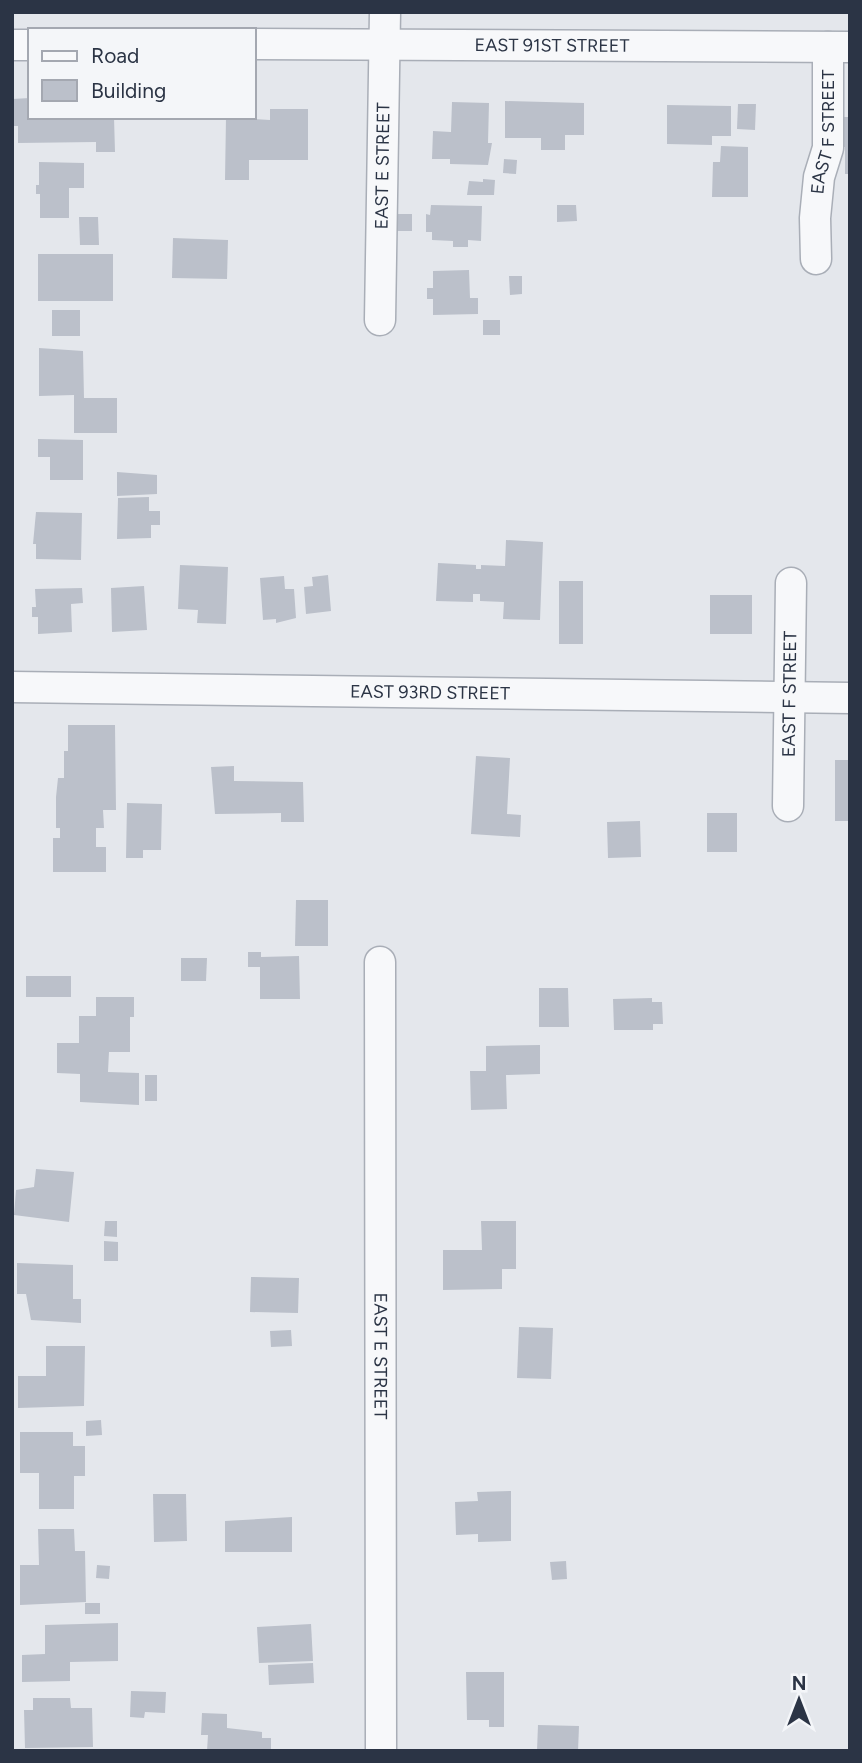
<svg xmlns="http://www.w3.org/2000/svg" width="862" height="1763" font-family="Figtree,sans-serif">
	<rect width="100%" height="100%" fill="#e4e7ec"/>
	<g fill="#bbc0ca">
		<path d="M30 98V117H114L115 152H96V142L18 143V126H12V99Z"/>
		<path d="M505 101 584 103V135H565V150H541V138H505Z"/>
		<path d="M452 102 489 103 488 143H492L488 165 450 164V159H432L433 131 451 132Z"/>
		<path d="M738 104H756L755 130 737 129Z"/>
		<path d="M667 105 731 106V136H712V145L667 144Z"/>
		<path d="M270 109H308V160H249V180H225L226 117 270 120Z"/>
		<path d="M832 117H850V174H845V147H832Z"/>
		<path d="M721 146 748 147V197H712L713 162H720Z"/>
		<path d="M504 159 517 160 516 174 503 173Z"/>
		<path d="M39 162 84 163V188H69V218H40V194H36V185H39Z"/>
		<path d="M483 179 495 180 494 195H467L469 181 483 182Z"/>
		<path d="M431 205 482 206 481 241 468 240V247H453V241L432 240V232H426V214L430 215Z"/>
		<path d="M557 205H576L577 221 557 222Z"/>
		<rect x="393" y="214" width="19" height="17"/>
		<path d="M79 217H98L99 245H80Z"/>
		<path d="M173 238 228 240 227 279 172 278Z"/>
		<rect x="38" y="254" width="75" height="47"/>
		<path d="M469 270 470 298H478V314L433 315V299H427V288H433V271Z"/>
		<path d="M509 276H522V294L510 295Z"/>
		<rect x="52" y="310" width="28" height="26"/>
		<rect x="483" y="320" width="17" height="15"/>
		<path d="M39 348 83 351 84 398H117V433H74V395L39 396Z"/>
		<path d="M38 439 83 440V480H50V457H38Z"/>
		<path d="M117 472 157 475V494L117 496Z"/>
		<path d="M149 497V511H160V525H151V538L117 539 118 498Z"/>
		<path d="M36 512 82 513 81 560 36 559V544H33Z"/>
		<path d="M506 540 543 542 540 620 503 619 504 602 480 601V594H473V602L436 601 438 563 476 565V569H481V565L505 566Z"/>
		<path d="M180 565 228 567 226 624 197 623 198 610 178 609Z"/>
		<path d="M328 575 331 611 306 614 304 587 313 586 312 577Z"/>
		<path d="M284 576 285 589H294L296 618 276 623V619L263 620 260 578Z"/>
		<rect x="559" y="581" width="24" height="63"/>
		<path d="M144 586 147 630 112 632 111 588Z"/>
		<path d="M82 588 83 603 71 604 72 632 38 634V617H32V607H36L35 589Z"/>
		<rect x="710" y="595" width="42" height="39"/>
		<path d="M68 725H115L116 810H103L104 828H96V847H106V872H53V838H60V828H56V797L58 778H64V751H68Z"/>
		<path d="M476 756 510 758 507 814 521 815 520 837 471 834Z"/>
		<rect x="835" y="760" width="15" height="61"/>
		<path d="M234 766V781L303 782 304 822H281V813L215 814 211 767Z"/>
		<path d="M127 803 162 804 161 850H143V858H126Z"/>
		<rect x="707" y="813" width="30" height="39"/>
		<path d="M640 821 641 857 608 858 607 822Z"/>
		<path d="M296 900H328V946H295Z"/>
		<path d="M248 952H261V957L299 956 300 999H260V967H248Z"/>
		<path d="M181 958H207L206 981H181Z"/>
		<rect x="26" y="976" width="45" height="21"/>
		<path d="M539 988H568L569 1027H539Z"/>
		<path d="M96 997H134V1017H130V1052H109L108 1072 139 1073V1105L80 1102V1074L57 1073V1043H79V1016H96Z"/>
		<path d="M652 998V1002H662L663 1024H653V1030H614L613 999Z"/>
		<path d="M540 1045V1074L506 1075 507 1109 471 1110 470 1071H486V1046Z"/>
		<rect x="145" y="1075" width="12" height="26"/>
		<path d="M36 1169 74 1172 69 1222 14 1215 16 1190 34 1187Z"/>
		<path d="M105 1221H117V1237L104 1236Z"/>
		<path d="M481 1221H516V1269H502V1289L443 1290V1250H482Z"/>
		<path d="M104 1241 118 1242V1261H104Z"/>
		<path d="M17 1263 73 1265V1299H81V1323L31 1320 26 1294H17Z"/>
		<path d="M251 1277 299 1278 298 1313 250 1312Z"/>
		<path d="M519 1327 553 1328 551 1379 517 1378Z"/>
		<path d="M291 1330 292 1346 271 1347 270 1331Z"/>
		<path d="M46 1346H85L84 1406 18 1408V1376H46Z"/>
		<path d="M101 1420 102 1435 86 1436V1421Z"/>
		<path d="M20 1432H73V1446H85V1476H74V1509H39V1473H20Z"/>
		<path d="M511 1491V1541L478 1542V1534L456 1535 455 1502 478 1501 477 1492Z"/>
		<path d="M153 1494H186L187 1541 154 1542Z"/>
		<path d="M292 1517V1552H225V1521Z"/>
		<path d="M38 1529H74L75 1551H85L86 1602 20 1605V1565H39Z"/>
		<path d="M566 1561 567 1579 552 1580 550 1562Z"/>
		<path d="M97 1565 110 1566 109 1579 96 1578Z"/>
		<rect x="85" y="1603" width="15" height="11"/>
		<path d="M118 1623V1661L70 1662V1681L22 1682V1655L45 1654V1625Z"/>
		<path d="M311 1624 313 1661 259 1663 257 1627Z"/>
		<path d="M313 1663 314 1683 269 1685 268 1665Z"/>
		<path d="M466 1672H504V1727H489V1720H467Z"/>
		<path d="M131 1691 166 1692 165 1713 145 1712 144 1718 130 1717Z"/>
		<path d="M33 1698H70L71 1708H92L93 1747 25 1748 24 1710H33Z"/>
		<path d="M202 1713 227 1714V1728L262 1732V1738H271V1751H207L208 1735H201Z"/>
		<path d="M538 1725 579 1726 578 1751H537Z"/>
	</g>
	<g fill="none" stroke-linecap="round" stroke-linejoin="round">
		<g stroke="#a9aeb7" stroke-width="33">
			<g id="street">
				<path id="s1" d="M254 44 850 47"/>
				<path d="M12 45H30"/>
				<path id="s2" d="M816 259 815 218 819 177 828 148V47"/>
				<path id="s3" d="M380 320 385 12"/>
				<path id="s4" d="M12 687 850 698"/>
				<path id="s5" d="M788 806 791 583"/>
				<path id="s6" d="M380 962 381 1751"/>
			</g>
		</g>
		<use href="#street" stroke="#f7f8fa" stroke-width="30"/>
	</g>
	<g text-anchor="middle" dominant-baseline="central" stroke-width="5" stroke-linejoin="round" paint-order="stroke">
		<g font-size="18" fill="#2b3445" stroke="#f4f6f9">
			<text stroke="none"><textPath href="#s1" startOffset="298">EAST 91ST STREET</textPath></text>
			<text stroke="none"><textPath href="#s2" startOffset="128">EAST F STREET</textPath></text>
			<text stroke="none"><textPath href="#s3" startOffset="154">EAST E STREET</textPath></text>
			<text stroke="none"><textPath href="#s4" startOffset="418">EAST 93RD STREET</textPath></text>
			<text stroke="none"><textPath href="#s5" startOffset="112">EAST F STREET</textPath></text>
			<text stroke="none"><textPath href="#s6" startOffset="394">EAST E STREET</textPath></text>
		</g>
	</g>
	<rect width="862" height="1763" fill="none" stroke="#2b3445" stroke-width="28"/>
	<rect x="28" y="28" width="228" height="91" fill="#f4f6f9" stroke="#a4a8b1" stroke-width="2"/>
	<rect x="42" y="51" width="35" height="10" fill="#f7f8fa" stroke="#a4a8b1" stroke-width="2"/>
	<text x="91" y="63" font-size="21" fill="#2b3445">Road</text>
	<rect x="42" y="80" width="35" height="21" fill="#bbc0ca" stroke="#a4a8b1" stroke-width="2"/>
	<text x="91" y="98" font-size="21" fill="#2b3445">Building</text>
	<g transform="translate(799 1700)" stroke="#f4f6f9" stroke-width="5" paint-order="stroke">
	<path d="M0-5L12 26L0 18L-12 26Z" fill="#2b3445"/>
	<text y="-10" font-size="19" font-weight="bold" text-anchor="middle" fill="#2b3445">N</text>
	</g>
</svg>
